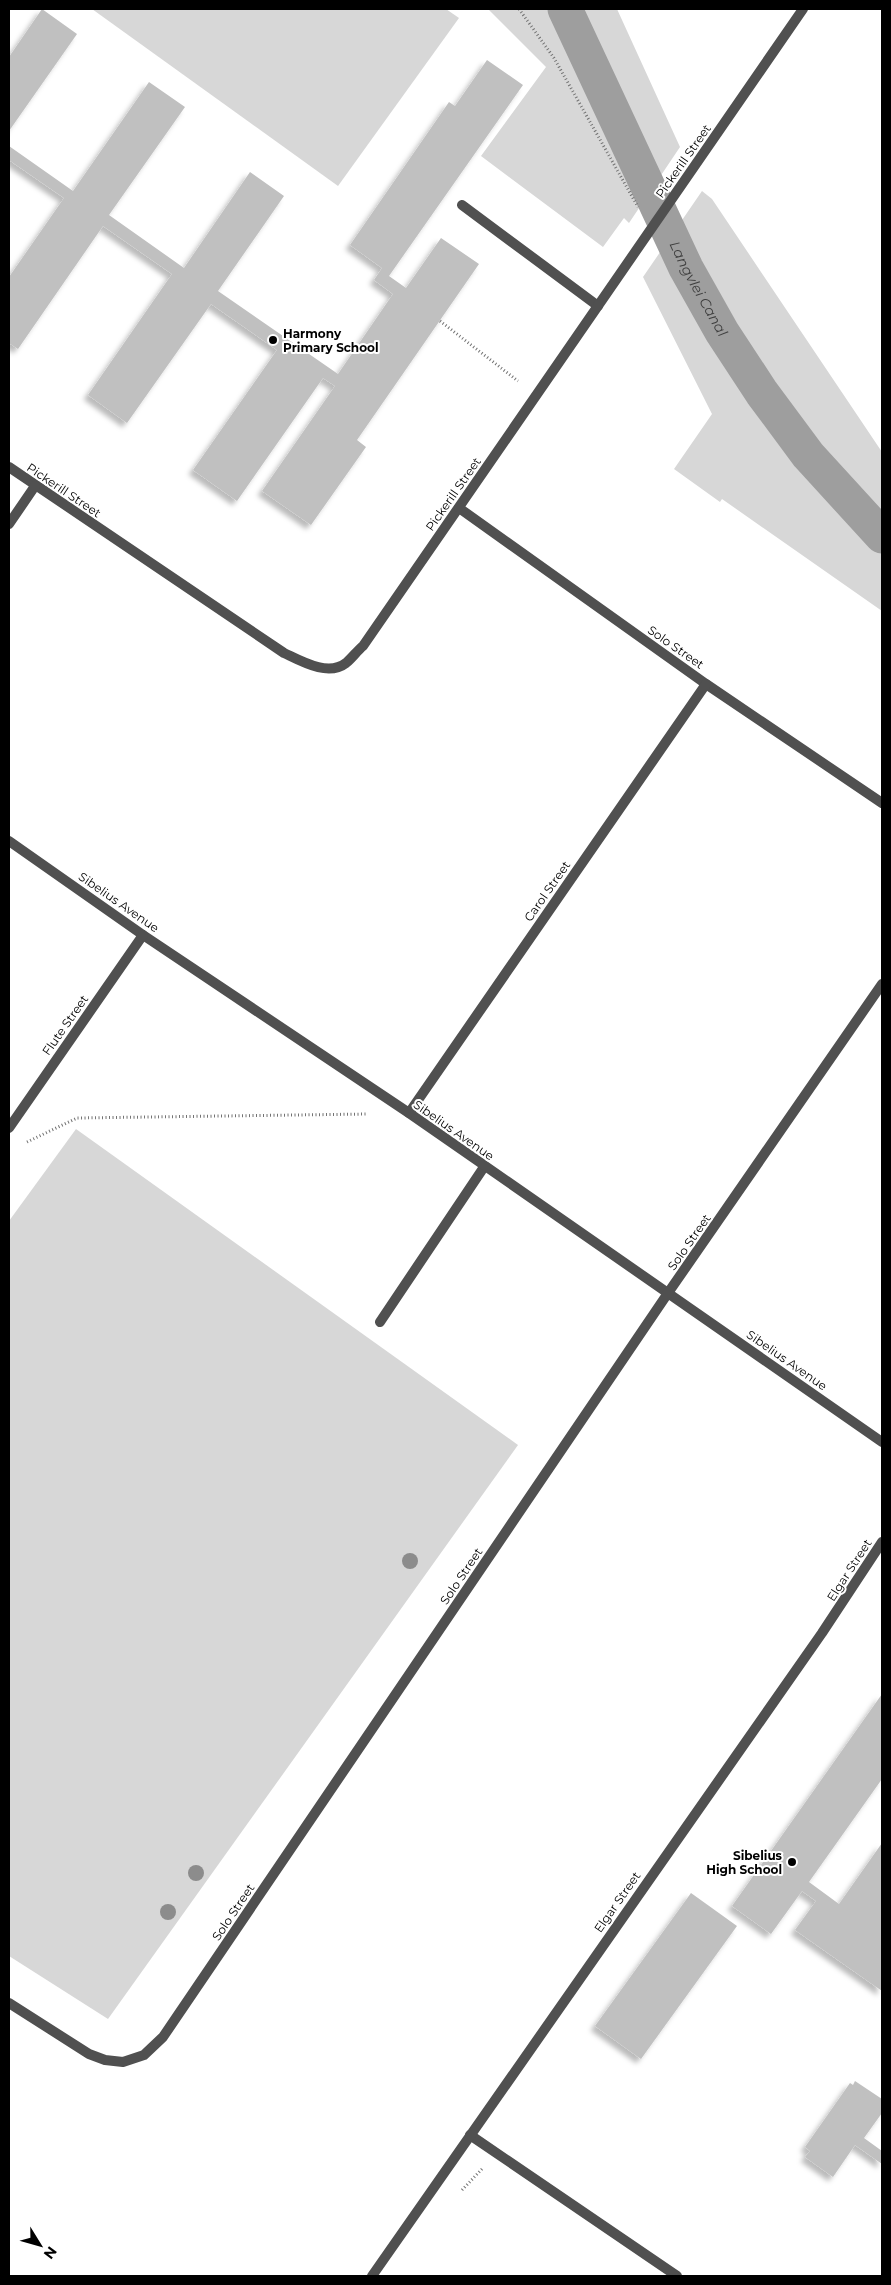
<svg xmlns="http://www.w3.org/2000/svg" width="891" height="2285" font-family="Montserrat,sans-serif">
	<defs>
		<filter id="shadow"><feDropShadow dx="-4.5" dy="4.5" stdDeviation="2.5" flood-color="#0004"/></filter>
	</defs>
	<rect width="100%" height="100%" fill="#fff"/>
	<g fill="#d7d7d7">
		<path d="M92 9H446L459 18 338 186Z"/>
		<path d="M488 9H617L680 147 629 223 624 218 603 247 481 156 546 67Z"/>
		<path d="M702 191 712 199 882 452V611L722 499 720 502 674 469 712 414 643 277Z"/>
		<path d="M76 1129 518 1445 108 2019 9 1956V1221Z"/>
	</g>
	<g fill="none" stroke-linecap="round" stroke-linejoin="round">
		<path stroke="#9e9e9e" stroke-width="35" id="s1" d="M565 9 686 268 722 332 762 393 808 455 882 536"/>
	</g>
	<g fill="#c0c0c0" filter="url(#shadow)">
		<path d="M42 9 77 34 9 131V57Z"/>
		<path d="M487 60 523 85 389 276 406 288 441 238 479 264 357 440 366 447 311 525 262 491 335 386 323 378 237 501 193 470 277 350 211 304 127 423 88 395 172 274 103 226 18 349 9 343V277L64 198 9 160V146L73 191 149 82 185 107 109 215 184 268 250 172 284 196 218 291 338 374 393 294 374 280 382 268 350 245 449 102 455 106Z"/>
		<path d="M882 1694V1779L809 1882 839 1904 882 1843V1991L795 1930 816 1901 802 1891 771 1934 732 1906Z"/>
		<path d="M691 1893 737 1926 641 2059 595 2026Z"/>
		<path d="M855 2081 882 2099V2113L864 2138 882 2151V2164L855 2145 833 2177 805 2157 810 2151 805 2147 850 2083 853 2085Z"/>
	</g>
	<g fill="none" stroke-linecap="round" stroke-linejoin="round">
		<g stroke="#727272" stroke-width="3" stroke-dasharray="1 2.5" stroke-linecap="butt">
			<path d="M519 9 554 58 638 207"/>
			<path d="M440 321 518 381"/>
			<path d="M27 1142 77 1118 368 1114"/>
			<path d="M462 2190 482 2169"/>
		</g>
		<g stroke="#505050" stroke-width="10">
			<path d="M462 205 598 306"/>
			<path d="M380 1322 484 1167"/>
			<path d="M470 2135 677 2276"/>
		</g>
		<g stroke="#505050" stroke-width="10">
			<path d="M9 467 284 653C301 661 328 677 346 663 352 658 357 651 363 646L803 9"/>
			<path d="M459 508 706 684 882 803"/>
			<path d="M9 524 35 486"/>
			<path d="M9 841 143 935 409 1113 882 1442"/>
			<path d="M409 1113 706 684"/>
			<path d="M9 1128 143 935"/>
			<path d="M9 2003 89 2054 105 2060 123 2062 144 2055 163 2037 668 1293 882 984"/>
		</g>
		<path stroke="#505050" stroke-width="10" d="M372 2276 822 1633 882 1542"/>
	</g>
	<g fill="#8c8c8c">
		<circle cx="410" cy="1561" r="8"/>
		<circle cx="196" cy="1873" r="8"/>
		<circle cx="168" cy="1912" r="8"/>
	</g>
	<g fill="#000" stroke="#fff" stroke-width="2">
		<circle cx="273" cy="340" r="5"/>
		<circle cx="792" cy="1862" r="5"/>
	</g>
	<g text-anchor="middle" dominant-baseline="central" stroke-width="4" stroke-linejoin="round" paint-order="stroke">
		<g font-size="12" fill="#000" stroke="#fff">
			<text transform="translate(683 161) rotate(-55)">Pickerill Street</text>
			<text transform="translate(64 490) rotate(34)">Pickerill Street</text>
			<text transform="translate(453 494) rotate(-55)">Pickerill Street</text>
			<text transform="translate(676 647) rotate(35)">Solo Street</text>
			<text transform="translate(547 891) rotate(-55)">Carol Street</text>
			<text transform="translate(119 902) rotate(35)">Sibelius Avenue</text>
			<text transform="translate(65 1025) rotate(-55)">Flute Street</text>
			<text transform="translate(454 1130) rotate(35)">Sibelius Avenue</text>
			<text transform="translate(689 1242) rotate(-55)">Solo Street</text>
			<text transform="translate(787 1360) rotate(35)">Sibelius Avenue</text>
			<text transform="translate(849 1570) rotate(-57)">Elgar Street</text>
			<text transform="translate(461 1576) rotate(-56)">Solo Street</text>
			<text transform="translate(617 1902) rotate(-55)">Elgar Street</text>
			<text transform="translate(233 1912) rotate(-56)">Solo Street</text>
		</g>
		<g font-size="12" font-weight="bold" fill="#000" stroke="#fff" text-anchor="start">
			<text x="283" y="333">Harmony<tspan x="283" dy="14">Primary School</tspan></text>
			<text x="782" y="1855" text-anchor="end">Sibelius<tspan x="782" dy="14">High School</tspan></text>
		</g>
		<g font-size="14" font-style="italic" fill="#3f3f3f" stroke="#fff">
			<text stroke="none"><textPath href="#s1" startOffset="310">Langvlei Canal</textPath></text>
		</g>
	</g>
	<rect width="891" height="2285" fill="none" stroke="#000000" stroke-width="20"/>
	<g transform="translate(40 2245) rotate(127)" stroke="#ffffff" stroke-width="4" paint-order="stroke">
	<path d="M0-4L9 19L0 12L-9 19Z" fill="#000000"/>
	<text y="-8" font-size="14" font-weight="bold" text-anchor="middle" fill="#000000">N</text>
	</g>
</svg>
